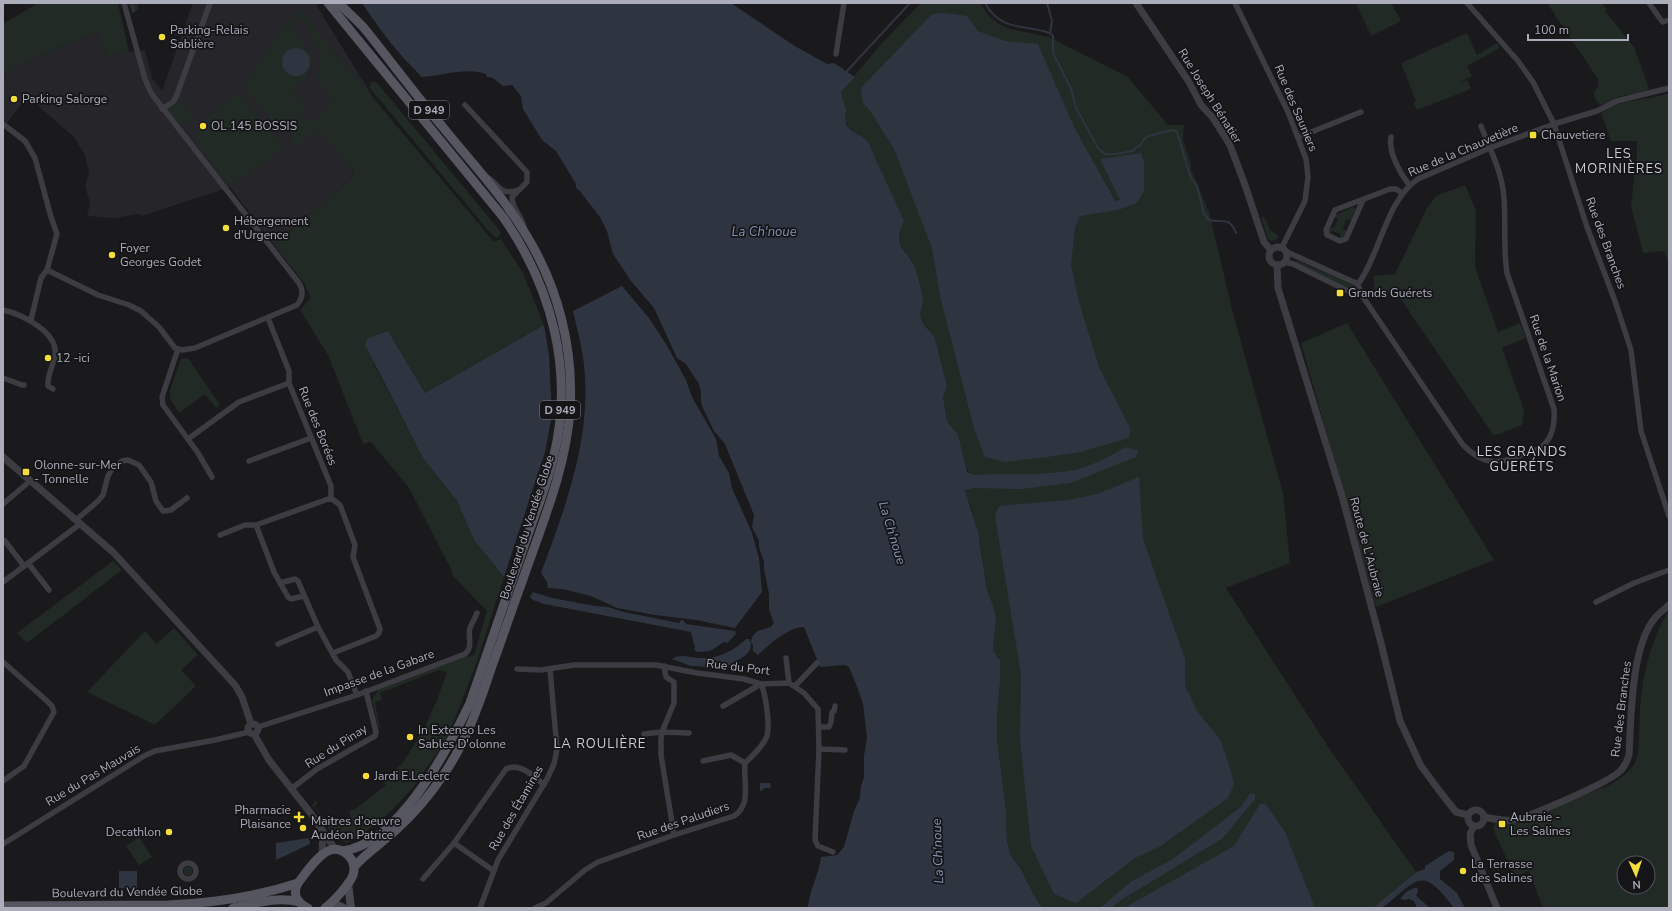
<svg xmlns="http://www.w3.org/2000/svg" width="1672" height="911" font-family="'Nunito Sans',sans-serif">
	<rect width="100%" height="100%" fill="#1a191c"/>
	<path fill="#262529" d="M193 3H315L371 94 354 171 350 180 274 245 230 187 142 216 139 214 114 218 87 216 90 203 85 186 89 173 85 155 73 136 37 105 23 102 7 123 3 119V74L11 69 98 31 107 58 118 53 145 50 152 78 162 91Z"/>
	<g fill="#212a24" fill-rule="evenodd">
		<path d="M38 3H118L129 52 118 53 107 58 98 31 11 69 3 74V24Z"/>
		<path d="M128 3H138V10L132 13Z"/>
		<path d="M921 3H980L989 16 999 24 1011 29 1049 37 1128 77 1168 125H1184L1183 140 1191 164V169L1209 212 1233 313 1283 493 1290 563 1226 588 1327 745 1416 872 1373 908H1043C1033 897 1028 882 1020 868 1016 862 1011 857 1009 850 1005 836 1007 823 1006 810L997 740V717L1000 682V660L993 651V605L987 590 981 549 971 506 965 492 971 475 965 467 955 431 947 421 943 397 947 386 935 338C931 330 923 326 921 318 919 311 923 306 923 300 923 293 918 276 916 270 910 255 890 239 903 222L852 130C842 121 847 119 846 109 845 103 842 98 841 92L880 45Z"/>
		<path d="M1356 3H1391L1401 21 1371 36Z"/>
		<path d="M1547 3H1602L1606 9 1605 11 1634 47 1649 88 1647 91 1618 97 1607 104 1601 105C1596 101 1594 98 1594 92L1598 86V79Z"/>
		<path d="M298 8 494 242 501 239 523 273 544 325 425 393 388 331 373 362 423 458 457 501 474 540 504 577 477 662 456 716 444 743 412 789 391 811 359 837 346 843 333 837 325 822 312 805 316 801 318 803 314 806 329 825 333 822 337 826 351 816 349 811 355 809 386 785 384 782 398 771 396 768 402 764 425 727 436 702 447 672 439 670 380 693 382 700 375 702 380 728 379 729 372 700 378 690 460 658 474 655 487 611 452 575V571L409 488 371 442 363 444 328 355 300 310 311 298 304 283 274 245 350 180 354 171 319 131 297 146 292 145C288 135 294 124 305 120 308 119 312 120 315 118 322 115 330 108 332 100L319 81 318 76 319 53 308 31 309 28 297 16 291 27 311 55V68L305 79 291 88 307 107C304 115 290 130 279 126 277 125 276 124 274 122L242 86Z"/>
		<path d="M1467 33 1477 55 1497 43 1500 48 1467 66 1472 76 1457 84 1467 80 1471 89 1417 110 1413 102 1416 101 1401 63Z"/>
		<path d="M371 82H375L378 84 501 232 499 237 496 238 492 235 369 87Z"/>
		<path d="M1669 93V263L1664 251 1643 253 1631 206 1637 153V141H1611L1601 113C1622 98 1646 101 1669 93Z"/>
		<path d="M239 94 242 95 285 148 230 187 199 148C195 141 195 131 200 125 207 116 228 98 239 94Z"/>
		<path d="M179 98 184 99 183 102 188 105V109L194 116 180 126 169 113 170 108 179 102Z"/>
		<path d="M1465 185 1476 210 1475 267 1498 332 1520 323 1526 338 1502 348 1524 410 1522 425 1494 436 1396 292 1375 297 1373 276 1395 274 1427 208 1436 196Z"/>
		<path d="M1353 207H1354L1356 209 1351 220 1346 219 1343 229 1347 231 1344 238 1339 239 1341 234 1332 231 1330 234 1328 232 1329 227 1334 228 1338 219 1334 218 1335 215Z"/>
		<path d="M1264 216 1271 231 1279 236 1276 240 1271 241 1268 238 1261 218Z"/>
		<path d="M1296 260 1355 286 1356 288 1354 290 1346 287 1295 264Z"/>
		<path d="M1347 323 1494 560 1376 607 1301 343Z"/>
		<path d="M188 358 220 405 216 408 205 394 179 413 171 400 170 396V390L181 359Z"/>
		<path d="M113 561 122 570 27 643 17 633Z"/>
		<path d="M1669 610V908H1543L1529 871 1515 877 1493 829 1495 823 1519 821 1604 787V788C1616 781 1633 772 1637 758 1640 745 1639 723 1640 709 1642 675 1651 639 1669 610ZM1624 863H1648V887H1624Z"/>
		<path d="M174 628 198 655 181 670 196 686 155 725 87 692 145 631 157 644Z"/>
		<path d="M139 837 152 857 139 865 126 846Z"/>
		<circle cx="188" cy="871" r="4.5"/>
	</g>
	<g fill="#2f3540">
		<path d="M362 3H731L793 45 827 64 834 63 855 77 841 92C842 97 844 103 846 108 847 115 843 120 848 127 853 134 863 135 868 142L904 221C891 246 908 250 916 270 918 277 923 294 923 300 923 307 919 311 921 318 923 327 931 330 935 338L947 386 943 397 947 421 958 435 967 472 973 475C1007 473 1042 476 1075 470 1093 466 1111 455 1126 447L1138 451 1136 457 1071 483 1022 489 974 488 965 490 978 532 987 590 993 605 996 619 993 645V651L1000 660V682L997 717V740L1006 810C1007 823 1005 836 1009 850 1011 857 1016 862 1020 868 1028 882 1033 897 1043 908H808C809 890 819 875 821 857L837 855 844 847 854 811 860 798 861 786 864 777V756L867 738 863 704 856 684 849 667 845 665 820 667 804 627C789 627 768 645 758 655L753 651V645L751 642C753 629 761 631 771 627L774 623 769 610V594L764 569V562L759 547V541L752 527 754 515 725 444 714 431 702 406 701 401V392L699 384 686 364 677 358 654 308 631 281 613 254 607 231 600 217 579 190 576 188V184L556 151 542 140 523 109 521 96 512 85 503 86 493 78 487 77 486 74C465 67 443 76 422 77 399 55 380 30 362 3Z"/>
		<path d="M944 13 967 16 978 31 1005 41 1038 44 1074 127 1115 201 1120 200 1100 159 1141 153 1144 163V191L1137 203 1118 210 1080 216 1075 228 1071 265 1079 302 1099 367 1131 430 1128 438 1081 452 1047 457 1005 462 985 457 975 432 940 296 932 248 894 149 871 112 863 103 861 88 932 14Z"/>
		<circle cx="296" cy="62" r="14"/>
		<path d="M622 286 649 318 666 344 686 380 692 397 716 439 719 456 729 473 732 488 752 533 759 558 762 592 735 628 696 620 655 615 617 608 591 596 563 589 548 588 547 582 541 573C566 506 592 437 584 365 582 346 577 329 573 311Z"/>
		<path d="M544 325 549 355 552 415 545 452 504 577 474 540 457 501 423 458 365 345 367 339 388 331 425 393Z"/>
		<path d="M1139 477 1143 539 1185 659V685L1197 711 1220 739 1230 768 1234 785 1228 798 1159 847 1135 858 1076 903 1054 894 1031 846 1020 739 1021 674 995 516 999 506 1069 500 1097 494Z"/>
		<path d="M533 592 552 598 595 606 608 607 624 612 679 623 681 620H683L686 624 735 631 736 634 727 643 724 642 710 651 697 652 694 649 695 648 691 632 544 604 533 600 530 597Z"/>
		<path d="M746 639H749L751 643 750 650 745 656 724 668 691 666 672 659C680 653 691 658 700 658 718 659 734 651 746 639Z"/>
		<path d="M760 783H770L771 788H764L763 790 760 791Z"/>
		<path d="M1250 793 1255 794V799L1223 838 1121 900 1111 908H1100L1132 881 1173 859 1242 806Z"/>
		<path d="M1260 804H1266L1285 832 1315 908H1124L1234 846Z"/>
		<path d="M309 838 310 844 276 860V843Z"/>
		<path d="M1449 851 1454 852V860L1440 871V879L1457 893 1465 908H1454C1420 863 1418 881 1382 908H1373L1416 872 1425 869V866Z"/>
		<path d="M119 871H137V889L119 888Z"/>
		<path d="M1414 888H1417L1418 891 1416 896 1428 906 1429 908H1417L1414 901 1409 899 1405 900 1400 899 1406 892Z"/>
	</g>
	<g fill="none" stroke-linecap="round" stroke-linejoin="round">
		<g stroke="#2f3540" stroke-width="2">
			<path d="M132 3 134 11"/>
			<path d="M985 3C1001 32 1024 24 1050 33L1053 36V53L1071 89 1076 108 1098 148 1105 154H1116L1132 151 1140 145 1146 137 1152 135 1173 130 1177 132 1190 176 1197 186 1204 214 1209 220C1223 223 1229 216 1236 233"/>
			<path d="M1047 3 1052 21 1050 33"/>
			<path d="M847 71 910 3"/>
		</g>
		<g stroke="#3d3c43" stroke-width="5.5">
			<path d="M1235 3 1288 112 1306 159 1308 177 1305 201 1282 247"/>
			<path d="M1467 3 1518 61 1533 82 1554 124 1587 227 1615 301 1631 350 1641 431 1669 516"/>
			<path d="M1649 3 1661 20 1663 22 1669 20"/>
			<path d="M836 54 844 3"/>
			<path d="M465 105 527 172V182L512 197C512 209 521 214 524 227"/>
			<path d="M162 109 173 102 176 97 210 3"/>
			<path d="M3 124 25 141 35 158 51 217 57 234 47 270 41 278 31 320"/>
			<path d="M1299 137 1361 112"/>
			<path d="M1391 137C1388 152 1400 173 1409 185"/>
			<path d="M487 177C501 185 499 196 518 190"/>
			<path d="M1363 200 1346 239 1340 241 1327 235 1326 230 1335 210 1390 189H1396L1402 193"/>
			<path d="M1287 252 1358 284"/>
			<path d="M1284 262 1293 264 1354 294 1358 293 1360 290 1358 284"/>
			<path d="M47 270 98 295 129 305 141 311 159 327 175 348 182 350 195 348 297 305C303 298 304 291 299 283L151 93 145 79 124 3"/>
			<path d="M1358 284C1380 255 1386 200 1418 179L1490 148 1554 124 1597 111 1617 101 1669 88"/>
			<path d="M1359 291 1463 445C1483 465 1497 465 1522 455 1528 453 1535 451 1540 448 1553 439 1555 423 1554 409L1507 273C1503 248 1506 224 1504 199 1503 174 1490 149 1481 126"/>
			<path d="M3 310C21 314 59 332 55 356 53 366 47 375 48 386L53 389"/>
			<path d="M268 318 289 371V383L291 388 331 486V498"/>
			<path d="M178 349 162 397 163 405 198 453 212 477"/>
			<path d="M3 378 22 385H24"/>
			<path d="M188 439 239 402 289 383"/>
			<path d="M249 461 311 438"/>
			<path d="M3 504 30 481"/>
			<path d="M76 520 98 501 103 495 108 476 112 469 122 461 128 460 139 465 151 482 156 501 163 511 171 510 187 498"/>
			<path d="M220 535 245 525H256"/>
			<path d="M5 541 24 566"/>
			<path d="M28 563 49 590"/>
			<path d="M3 582 80 524"/>
			<path d="M280 583 295 579 298 581 318 627 336 660 348 672 357 695"/>
			<path d="M304 596 291 599 288 597 274 572 256 525 331 498 340 505 355 545 353 557 380 629 379 633 376 636 333 653"/>
			<path d="M1596 602 1634 583 1669 570"/>
			<path d="M278 644 318 627"/>
			<path d="M786 658 789 683"/>
			<path d="M3 662 47 701 52 706 54 712 24 766 3 781"/>
			<path d="M664 666 666 677 674 682V703L662 732 661 739V755L674 835"/>
			<path d="M517 669 541 670 574 665H656L697 673 744 679 761 684 789 683 804 693 818 709 819 749 815 840 818 846 833 852"/>
			<path d="M795 686 817 663"/>
			<path d="M258 727 357 695 465 654C474 647 467 635 470 628 472 623 475 618 477 613"/>
			<path d="M819 727H829L831 722 832 712 834 711 835 706"/>
			<path d="M644 734 662 732 689 733"/>
			<path d="M819 749 845 750"/>
			<path d="M703 761 731 755 745 763"/>
			<path d="M291 789 317 769 375 736 376 732 366 691"/>
			<path d="M3 844 144 756 155 751 215 740 249 732"/>
			<circle cx="188" cy="871" r="8"/>
			<path d="M494 871 454 843 506 769C519 762 534 776 544 785"/>
			<path d="M423 879 454 843"/>
			<path d="M480 908 498 860 547 779 554 764 557 749 550 669"/>
			<path d="M535 908 546 903 585 870 598 862 674 835 734 816C752 804 743 783 745 763 752 756 763 747 767 736 770 726 766 694 761 684L723 706"/>
		</g>
		<g stroke="#3d3c43" stroke-width="7">
			<path d="M1136 3 1189 82 1201 105 1213 118 1230 145 1245 185 1264 242 1271 250"/>
			<circle cx="1278" cy="256" r="9"/>
			<path d="M1277 265 1278 288 1342 496 1381 643 1400 721 1421 766 1438 789 1456 812 1468 815"/>
			<path d="M3 457 113 552 235 685 242 697 251 724"/>
			<circle cx="253" cy="729" r="5"/>
			<path d="M254 734 269 760 312 815 335 849"/>
			<circle cx="1476" cy="818" r="8"/>
			<path d="M1484 817C1493 819 1502 821 1512 820 1527 818 1610 782 1620 771 1625 767 1627 761 1629 755 1631 719 1631 646 1655 618 1659 613 1665 609 1669 605"/>
			<path d="M1474 826 1470 834 1471 845 1497 908"/>
			<path d="M322 855 323 832"/>
		</g>
		<g stroke="#484951" stroke-width="8">
			<path d="M348 883 351 908"/>
			<path d="M328 906 337 905 344 908"/>
		</g>
		<g stroke="#565660" stroke-width="9">
			<path d="M328 3 503 217C552 287 574 371 554 455 547 486 534 516 524 546 506 599 488 651 470 703 448 749 398 845 342 851"/>
			<path d="M339 3C347 12 356 19 364 28 390 60 415 94 442 126 470 161 502 195 525 233 558 286 574 348 570 410 566 469 542 524 523 579 512 609 502 639 491 669 479 705 466 742 444 774 430 795 414 814 395 831 382 843 366 853 354 867"/>
			<path d="M3 906 168 905C211 903 256 897 298 883"/>
			<path d="M233 908C254 904 277 896 299 902"/>
			<path d="M308 908C297 903 292 894 298 883 306 873 316 857 328 851 342 844 358 860 353 875 350 884 333 902 325 908"/>
		</g>
	</g>
	<g fill="#f3dd3a" stroke="#151417" stroke-width="1.5">
		<circle cx="162" cy="37" r="4"/>
		<circle cx="14" cy="99" r="4"/>
		<circle cx="203" cy="126" r="4"/>
		<rect x="1529" y="131" width="8" height="8" rx="2"/>
		<circle cx="226" cy="228" r="4"/>
		<circle cx="112" cy="255" r="4"/>
		<rect x="1336" y="289" width="8" height="8" rx="2"/>
		<circle cx="48" cy="358" r="4"/>
		<rect x="22" y="468" width="8" height="8" rx="2"/>
		<circle cx="410" cy="737" r="4"/>
		<circle cx="366" cy="776" r="4"/>
		<path d="M297 811h4v4h4v4h-4v4h-4v-4h-4v-4h4z"/>
		<rect x="1498" y="820" width="8" height="8" rx="2"/>
		<circle cx="303" cy="828" r="4"/>
		<circle cx="169" cy="832" r="4"/>
		<circle cx="1463" cy="871" r="4"/>
	</g>
	<g text-anchor="middle" dominant-baseline="central" stroke-width="3.5" stroke-linejoin="round" paint-order="stroke">
		<g fill="#151417" stroke="#7f7f8a" stroke-width="1">
			<rect x="409" y="101" width="40" height="18" rx="3"/>
			<rect x="540" y="401" width="40" height="18" rx="3"/>
		</g>
		<g font-size="11" font-weight="bold" fill="#acadbb">
			<text x="429" y="110">D 949</text>
			<text x="560" y="410">D 949</text>
		</g>
		<g font-size="12" fill="#acadbb" stroke="#151417" text-anchor="start">
			<text x="170" y="30">Parking-Relais<tspan x="170" dy="14">Sablière</tspan></text>
			<text x="22" y="99">Parking Salorge</text>
			<text x="211" y="126">OL 145 BOSSIS</text>
			<text x="1541" y="135">Chauvetiere</text>
			<text x="234" y="221">Hébergement<tspan x="234" dy="14">d'Urgence</tspan></text>
			<text x="120" y="248">Foyer<tspan x="120" dy="14">Georges Godet</tspan></text>
			<text x="1348" y="293">Grands Guérets</text>
			<text x="56" y="358">12 -ici</text>
			<text x="34" y="465">Olonne-sur-Mer<tspan x="34" dy="14">- Tonnelle</tspan></text>
			<text x="418" y="730">In Extenso Les<tspan x="418" dy="14">Sables D'olonne</tspan></text>
			<text x="374" y="776">Jardi E.Leclerc</text>
			<text x="291" y="810" text-anchor="end">Pharmacie<tspan x="291" dy="14">Plaisance</tspan></text>
			<text x="1510" y="817">Aubraie -<tspan x="1510" dy="14">Les Salines</tspan></text>
			<text x="311" y="821">Maitres d'oeuvre<tspan x="311" dy="14">Audéon Patrice</tspan></text>
			<text x="161" y="832" text-anchor="end">Decathlon</text>
			<text x="1471" y="864">La Terrasse<tspan x="1471" dy="14">des Salines</tspan></text>
		</g>
		<g font-size="12" fill="#acadbb" stroke="#151417">
			<text transform="translate(1210 96) rotate(58)">Rue Joseph Bénatier</text>
			<text transform="translate(1296 108) rotate(67)">Rue des Sauniers</text>
			<text transform="translate(1463 150) rotate(-23)">Rue de la Chauvetière</text>
			<text transform="translate(1606 243) rotate(70)">Rue des Branches</text>
			<text transform="translate(1548 358) rotate(71)">Rue de la Marion</text>
			<text transform="translate(318 426) rotate(68)">Rue des Borées</text>
			<text transform="translate(527 527) rotate(-72)">Boulevard du Vendée Globe</text>
			<text transform="translate(1367 547) rotate(75)">Route de L'Aubraie</text>
			<text transform="translate(738 667) rotate(7)">Rue du Port</text>
			<text transform="translate(379 673) rotate(-20)">Impasse de la Gabare</text>
			<text transform="translate(1621 709) rotate(-83)">Rue des Branches</text>
			<text transform="translate(336 746) rotate(-32)">Rue du Pinay</text>
			<text transform="translate(93 775) rotate(-31)">Rue du Pas Mauvais</text>
			<text transform="translate(516 808) rotate(-60)">Rue des Étamines</text>
			<text transform="translate(683 821) rotate(-19)">Rue des Paludiers</text>
			<text transform="translate(127 892) rotate(-1)">Boulevard du Vendée Globe</text>
		</g>
		<g font-size="13" letter-spacing="1" fill="#cdced7" stroke="#151417">
			<text x="1619" y="154">LES<tspan x="1619" dy="15">MORINIÈRES</tspan></text>
			<text x="1522" y="452">LES GRANDS<tspan x="1522" dy="15">GUERÉTS</tspan></text>
			<text x="600" y="744">LA ROULIÈRE</text>
		</g>
		<g font-size="13" font-style="italic" fill="#8393b6" stroke="#151417">
			<text x="764" y="232">La Ch'noue</text>
			<text transform="translate(892 533) rotate(73)">La Ch'noue</text>
			<text transform="translate(938 851) rotate(-92)">La Ch'noue</text>
		</g>
	</g>
	<rect width="1672" height="911" fill="none" stroke="#acadbb" stroke-width="8"/>
	<g transform="translate(1636 875) rotate(177)"><circle r="19" fill="#151417" stroke="#515159"/>
	<path d="M0-3L7 15L0 10L-7 15Z" fill="#f3dd3a"/>
	<text y="-6" font-size="11" font-weight="bold" text-anchor="middle" fill="#acadbb">N</text>
	</g>
	<path d="M1528 34v6h100v-6" fill="none" stroke="#acadbb" stroke-width="2"/>
	<text x="1534" y="34" font-size="12" fill="#acadbb" stroke="#151417" stroke-width="3" paint-order="stroke">100 m</text>
</svg>
